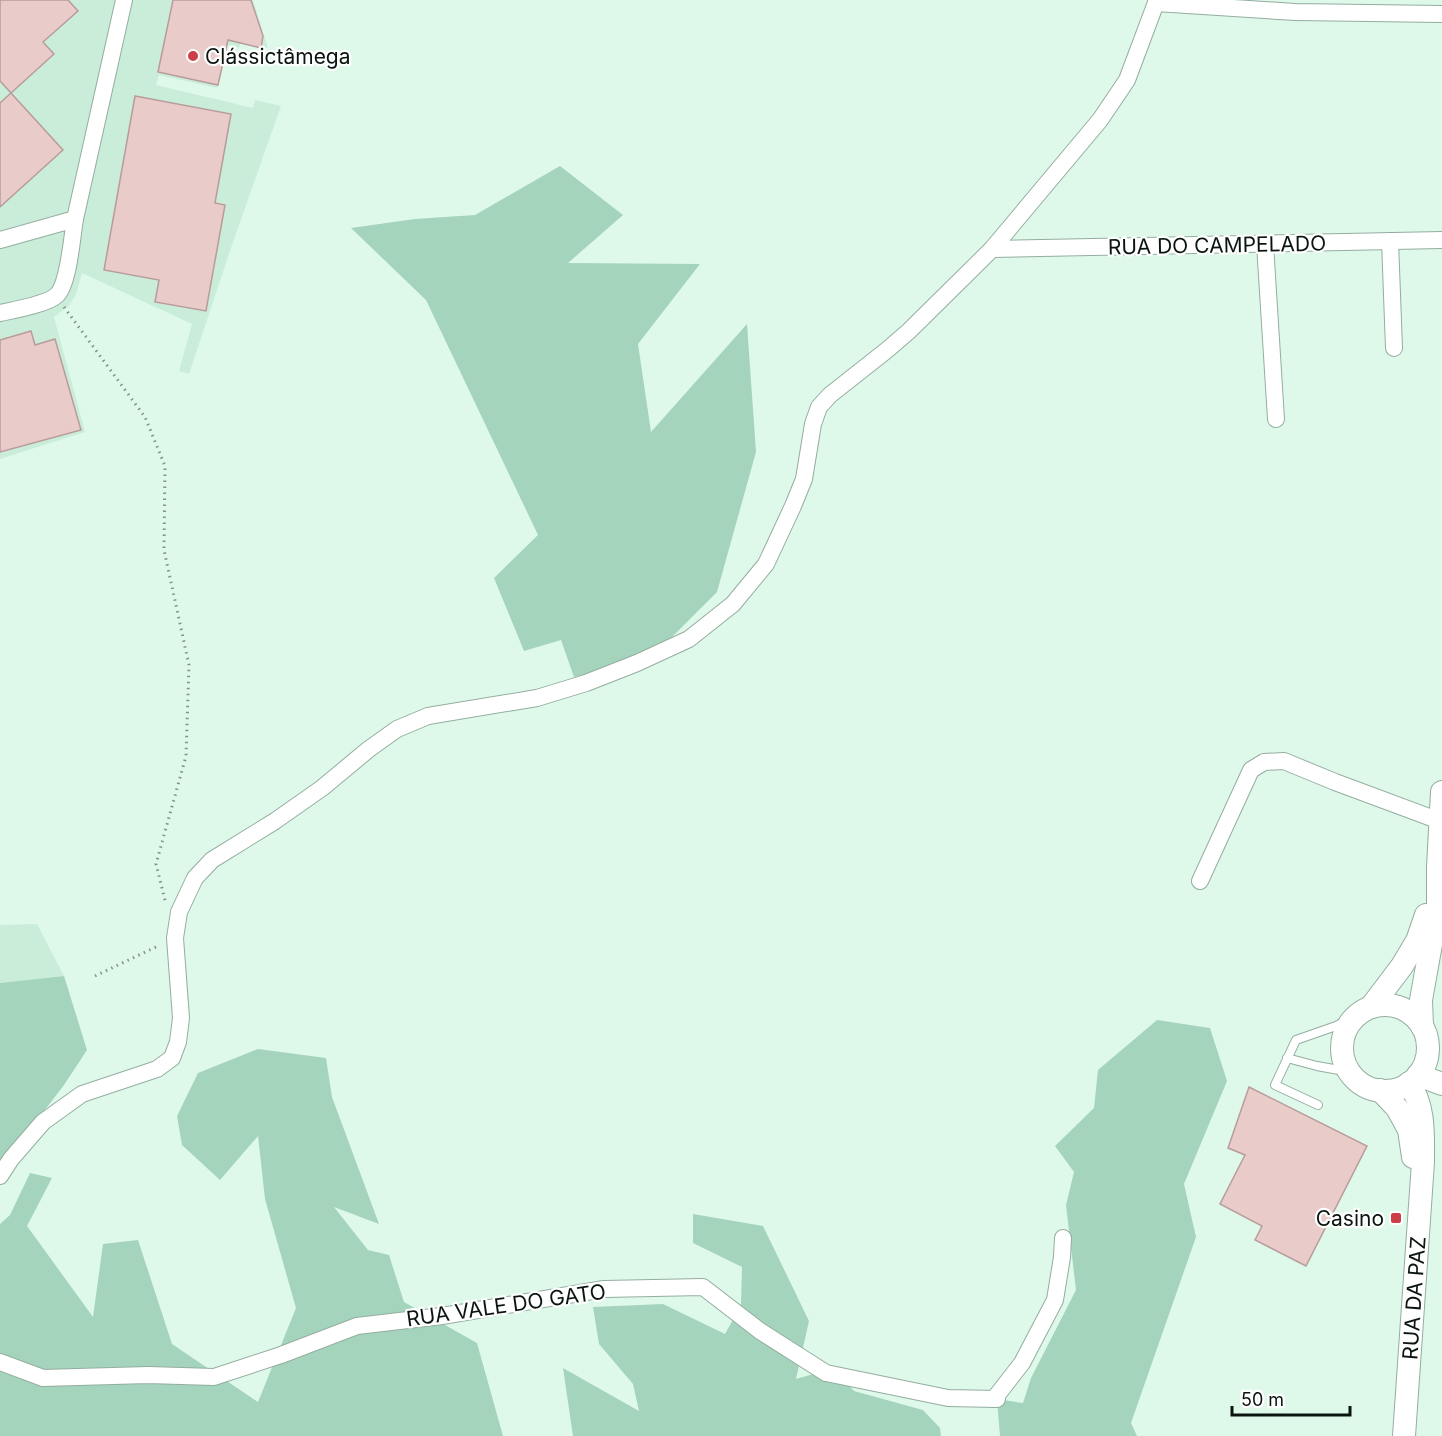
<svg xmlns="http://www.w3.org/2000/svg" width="1442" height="1436" font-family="Inter,sans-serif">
	<rect width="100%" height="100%" fill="#def9ea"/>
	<g fill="#caedda">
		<path d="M0 0H253L268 48 241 42 239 48 228 45 217 88 159 75 156 85 253 108 255 100 281 106 233 242 189 374 179 371 192 324 82 273 76 294 69 306 54 317 85 432 0 459Z"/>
		<path d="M37 924 64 976 0 983V925Z"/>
	</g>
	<g fill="#a5d4bc">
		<path d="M560 166 623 215 568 263 700 264 638 344 651 432 747 324 756 452 717 592 643 666 574 677 561 640 524 651 494 578 538 535 426 300 351 228 415 219 475 215Z"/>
		<path d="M64 976 87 1050 64 1085 0 1168V983Z"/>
		<path d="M1157 1020 1210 1028 1227 1081 1184 1184 1196 1237 1131 1423 1137 1436H1000L997 1399 1023 1403 1031 1378 1076 1290 1066 1205 1074 1172 1055 1146 1094 1108 1098 1070Z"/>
		<path d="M258 1049 326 1058 332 1097 379 1224 334 1207 368 1250 389 1255 404 1302 477 1343 503 1436H0V1224L10 1215 30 1173 52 1178 27 1226 93 1317 103 1244 138 1240 172 1344 258 1402 296 1308 265 1199 258 1136 220 1180 182 1145 177 1116 198 1073Z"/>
		<path d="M693 1214 763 1226 809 1321 796 1379 834 1368 854 1391 923 1410 940 1428 941 1436H573L563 1368 639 1411 633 1384 599 1344 593 1307 663 1304 725 1334 741 1305 742 1267 693 1243Z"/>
	</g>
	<g fill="#e9cbca" stroke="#b89c9b" stroke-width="1.5">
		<path d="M0 0H68L78 11 43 42 54 54 11 93 0 81Z"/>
		<path d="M173 0H251L263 36 261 48 228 40 218 85 158 72Z"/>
		<path d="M11 93 63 150 0 207V103Z"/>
		<path d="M135 96 231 114 215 203 225 205 206 311 155 302 159 280 104 270Z"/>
		<path d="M31 331 35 345 55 339 81 430 0 452V340Z"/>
		<path d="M1249 1087 1367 1146 1306 1266 1255 1240 1262 1226 1220 1204 1245 1155 1228 1148Z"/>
	</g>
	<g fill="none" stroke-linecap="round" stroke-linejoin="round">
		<g stroke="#94ada0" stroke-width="10">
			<g id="lane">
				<path d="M1287 1058 1317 1066 1350 1072"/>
				<path d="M1318 1105 1275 1085 1296 1040 1336 1026 1355 1016"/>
			</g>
		</g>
		<g stroke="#94ada0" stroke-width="18">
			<g id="street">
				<path d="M1156 3 1295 12 1442 14"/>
				<path d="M75 219 124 0"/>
				<path d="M0 240 75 219C72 236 69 283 57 295 48 304 14 310 0 313"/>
				<path d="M1390 241 1394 348"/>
				<path d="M1265 244 1276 419"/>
				<path d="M992 249 1442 240"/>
				<path d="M1200 881 1251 770 1264 762 1284 761 1335 782 1440 821"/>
				<path d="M0 1176 11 1159 43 1122 82 1094 157 1069 172 1058 178 1042 181 1018 175 938 179 912 195 878 212 860 275 821 322 788 369 749 397 729 428 716 537 698 586 683 637 663 689 639 733 604 766 564 793 506 804 479 813 424 819 407 830 395 887 350 909 331 992 249 1100 120 1127 80 1157 0"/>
				<path d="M0 1362 43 1378 148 1375 214 1377 281 1355 357 1326 442 1316 604 1289 703 1287 760 1331 826 1373 948 1398 997 1399"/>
				<path d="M994 1399 1022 1363 1055 1300 1062 1257 1063 1238"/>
			</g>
		</g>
		<g stroke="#94ada0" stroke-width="24">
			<g id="secondary">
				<circle cx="1385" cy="1048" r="43"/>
				<path d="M1371 1007 1402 966 1417 941 1426 915"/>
				<path d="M1422 1026 1421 1000 1438 905V867L1442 792"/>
				<path d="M1418 1075 1442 1084"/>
				<path d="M1380 1090 1397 1108 1409 1130 1413 1157"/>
				<path d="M1404 1436 1423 1162C1423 1135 1425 1106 1409 1083"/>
			</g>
		</g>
		<g stroke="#809489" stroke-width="3" stroke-dasharray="1.5 4.5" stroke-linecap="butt">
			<path d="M64 307 145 417 165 466 164 550 189 665 186 756 156 864 166 904"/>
			<path d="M95 976 160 945"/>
		</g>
		<use href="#lane" stroke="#fff" stroke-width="8"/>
		<use href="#street" stroke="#fff" stroke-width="16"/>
		<use href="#secondary" stroke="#fff" stroke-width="22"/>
	</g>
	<g fill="#cd3d48" stroke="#fefefe" stroke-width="2">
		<circle cx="193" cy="56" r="6"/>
		<rect x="1390" y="1212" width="12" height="12" rx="3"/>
	</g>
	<g text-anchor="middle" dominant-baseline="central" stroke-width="4.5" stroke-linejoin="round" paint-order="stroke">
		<g font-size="21" fill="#0b1510" stroke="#fefefe" text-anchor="start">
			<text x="205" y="56">Clássictâmega</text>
			<text x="1384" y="1218" text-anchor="end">Casino</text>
		</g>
		<g font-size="21" fill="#0b1510" stroke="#fefefe">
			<text transform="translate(1217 245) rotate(-1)">RUA DO CAMPELADO</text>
			<text transform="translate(1414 1298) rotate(-86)">RUA DA PAZ</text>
			<text transform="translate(506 1305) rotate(-8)">RUA VALE DO GATO</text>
		</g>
	</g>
	<path d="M1232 1406v9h118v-9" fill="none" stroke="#0b1510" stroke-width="3"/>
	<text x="1241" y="1406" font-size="18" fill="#0b1510" stroke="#fefefe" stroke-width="4.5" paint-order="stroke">50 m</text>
</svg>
